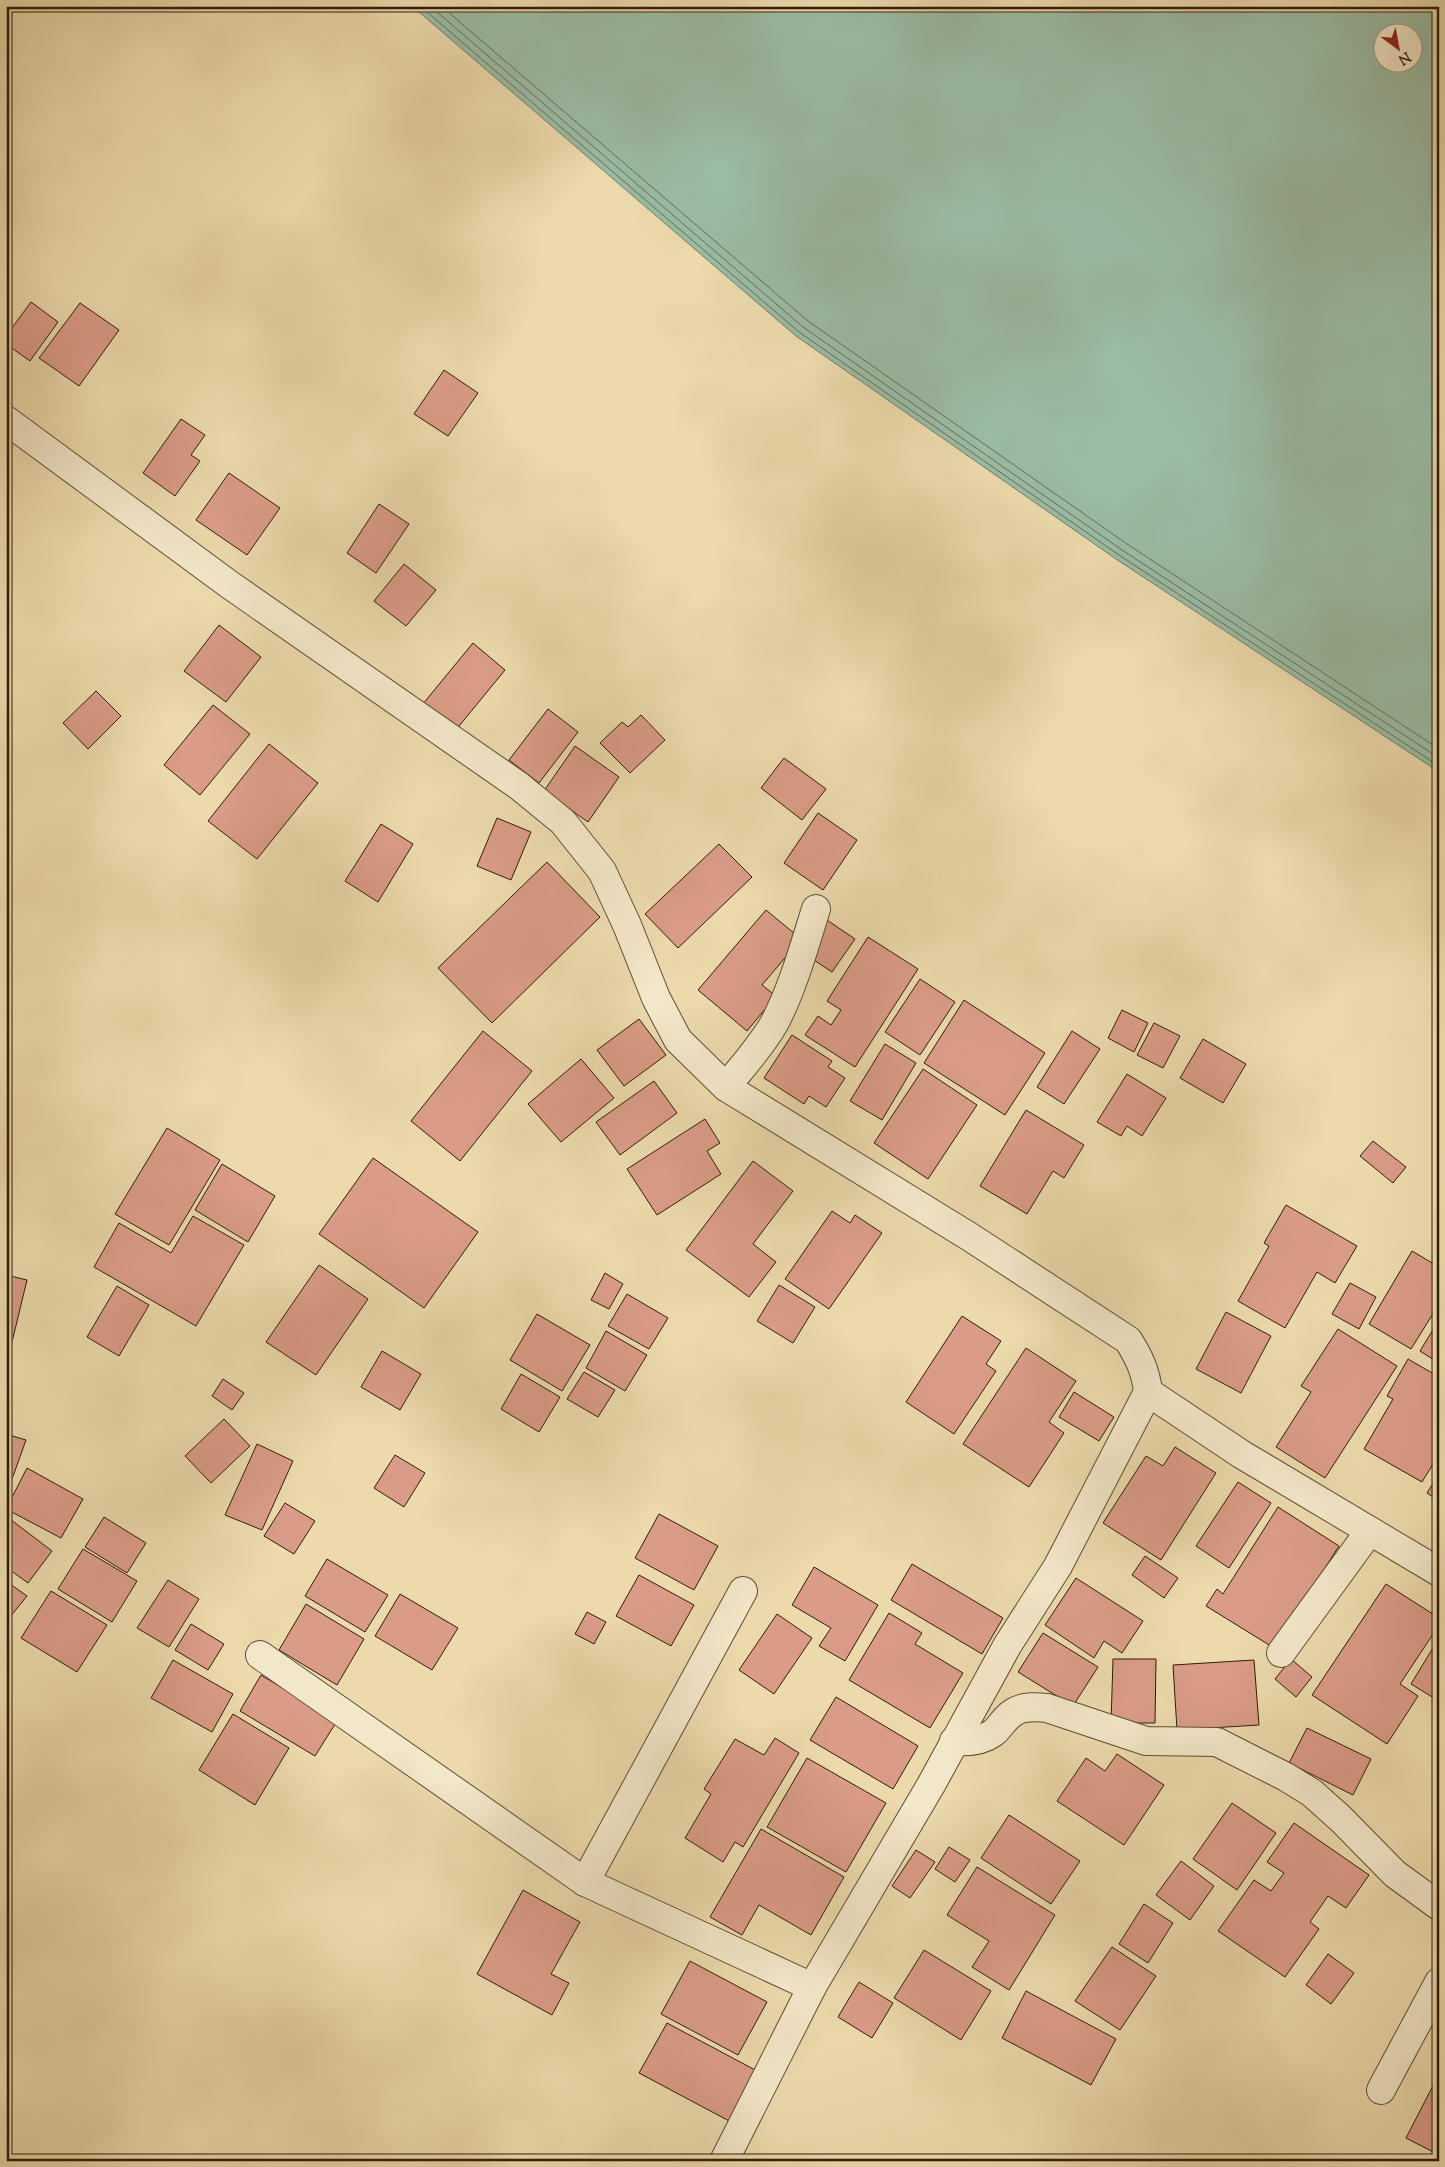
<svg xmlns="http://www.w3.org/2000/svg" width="1445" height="2167" font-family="'Sorts Mill Goudy',serif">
	<rect width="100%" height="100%" fill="#ecdaac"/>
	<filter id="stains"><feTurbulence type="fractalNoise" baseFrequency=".004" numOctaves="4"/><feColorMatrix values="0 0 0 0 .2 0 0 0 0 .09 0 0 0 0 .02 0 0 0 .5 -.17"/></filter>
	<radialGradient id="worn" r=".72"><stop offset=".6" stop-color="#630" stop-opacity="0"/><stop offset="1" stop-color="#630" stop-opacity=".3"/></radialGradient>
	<path fill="#9abba4" stroke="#707c67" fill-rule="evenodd" d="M412 6H1439V772L1116 559 796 336ZM1382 32H1412V62H1382Z"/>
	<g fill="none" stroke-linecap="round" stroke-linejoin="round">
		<g stroke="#656c58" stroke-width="1">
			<path d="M420 6 799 332 1119 555 1439 766"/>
			<path d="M430 6 803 327 1122 550 1439 758"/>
			<path d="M441 6 808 321 1127 544 1439 749"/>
		</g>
	</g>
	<g fill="#da9c87" stroke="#301d0b">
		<path d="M31 302 58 322 30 361 6 344V336Z"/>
		<path d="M80 303 119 330 79 386 39 358Z"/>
		<path d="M444 370 478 393 448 436 414 414Z"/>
		<path d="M181 419 205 435 191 455 200 461 175 496 143 473Z"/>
		<path d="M229 473 280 508 247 555 196 520Z"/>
		<path d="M379 504 409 524 376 573 347 553Z"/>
		<path d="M404 564 436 590 406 626 374 601Z"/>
		<path d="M219 625 261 657 226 702 184 671Z"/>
		<path d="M473 643 505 670 455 731 422 705Z"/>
		<path d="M96 691 121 716 88 749 63 723Z"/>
		<path d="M213 705 250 734 200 795 164 765Z"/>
		<path d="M548 709 578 732 539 783 509 760Z"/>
		<path d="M641 715 665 740 630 773 600 743 622 722 628 727Z"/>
		<path d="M269 744 318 783 257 859 208 821Z"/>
		<path d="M575 746 619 777 588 822 544 791Z"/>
		<path d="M784 758 826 789 802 820 761 788Z"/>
		<path d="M818 813 857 840 823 890 784 863Z"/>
		<path d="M497 818 531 832 511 880 477 866Z"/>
		<path d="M381 824 413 844 378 902 345 881Z"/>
		<path d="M719 844 752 877 678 948 645 914Z"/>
		<path d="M547 862 600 917 492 1023 438 968Z"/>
		<path d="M766 910 801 939 762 985 776 996 747 1031 698 990Z"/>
		<path d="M827 920 855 939 832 972 805 954Z"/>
		<path d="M868 937 918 969 855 1067 805 1035 818 1016 831 1025 841 1010 827 1001Z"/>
		<path d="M920 979 955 1002 920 1055 885 1032Z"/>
		<path d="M964 1000 1045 1053 1005 1115 924 1063Z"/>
		<path d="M1122 1010 1148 1023 1134 1052 1108 1038Z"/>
		<path d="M639 1019 666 1055 624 1086 597 1050Z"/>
		<path d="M1154 1023 1180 1036 1163 1068 1137 1055Z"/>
		<path d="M483 1031 532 1071 460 1161 411 1121Z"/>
		<path d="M1072 1031 1100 1049 1064 1104 1037 1087Z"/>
		<path d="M792 1035 832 1061 828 1067 845 1078 826 1107 809 1096 804 1104 764 1078Z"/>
		<path d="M1203 1039 1246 1064 1223 1103 1180 1078Z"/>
		<path d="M885 1044 916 1063 882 1120 850 1101Z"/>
		<path d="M581 1059 614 1098 561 1142 528 1104Z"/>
		<path d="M923 1069 977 1105 928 1179 874 1143Z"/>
		<path d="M1127 1074 1166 1098 1142 1136 1127 1126 1121 1136 1097 1122Z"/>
		<path d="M654 1081 677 1113 620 1155 596 1122Z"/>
		<path d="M1026 1110 1084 1145 1064 1178 1053 1171 1027 1214 980 1186Z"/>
		<path d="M705 1119 720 1143 707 1151 721 1174 657 1215 627 1169Z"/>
		<path d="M167 1128 220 1160 169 1245 115 1214Z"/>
		<path d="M1373 1141 1406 1167 1393 1183 1360 1156Z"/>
		<path d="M373 1158 478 1232 424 1308 319 1234Z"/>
		<path d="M753 1161 793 1191 753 1244 776 1262 749 1297 686 1250Z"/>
		<path d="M222 1164 275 1196 248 1242 195 1210Z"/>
		<path d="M1286 1205 1357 1246 1335 1283 1317 1272 1285 1328 1238 1301 1269 1246 1264 1243Z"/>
		<path d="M832 1211 850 1223 855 1215 882 1233 829 1309 785 1279Z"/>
		<path d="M193 1216 244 1245 196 1326 94 1267 119 1223 171 1253Z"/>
		<path d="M1412 1251 1439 1267V1304L1411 1349 1369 1324Z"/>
		<path d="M319 1265 368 1299 316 1375 266 1342Z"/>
		<path d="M605 1273 623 1284 609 1309 591 1300Z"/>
		<path d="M6 1275 27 1280 6 1367Z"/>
		<path d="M1350 1283 1376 1297 1359 1329 1332 1314Z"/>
		<path d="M779 1285 815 1307 793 1343 757 1321Z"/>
		<path d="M117 1286 149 1305 119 1356 87 1337Z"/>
		<path d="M627 1294 668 1318 649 1349 608 1326Z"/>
		<path d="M1226 1312 1271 1336 1241 1393 1196 1369Z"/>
		<path d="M537 1314 590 1345 562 1391 510 1360Z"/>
		<path d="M962 1316 1001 1341 986 1364 996 1371 954 1434 906 1402Z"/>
		<path d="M1439 1320V1363L1420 1351Z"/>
		<path d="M1338 1329 1397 1366 1325 1478 1276 1447 1311 1392 1301 1386Z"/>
		<path d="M606 1331 647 1355 625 1391 586 1368Z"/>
		<path d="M1026 1348 1076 1381 1049 1422 1064 1433 1029 1487 963 1444Z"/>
		<path d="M382 1351 421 1374 400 1410 361 1387Z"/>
		<path d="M1408 1359 1439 1377V1454L1422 1482 1364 1449 1393 1399 1387 1396Z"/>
		<path d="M584 1372 615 1390 598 1417 567 1399Z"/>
		<path d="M521 1374 560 1397 539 1432 501 1409Z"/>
		<path d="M223 1379 244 1393 232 1410 212 1396Z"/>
		<path d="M1074 1392 1114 1417 1099 1441 1059 1417Z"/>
		<path d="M224 1419 250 1446 211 1483 185 1456Z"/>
		<path d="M6 1434 26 1440 7 1493H6Z"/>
		<path d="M257 1444 293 1461 262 1530 225 1515Z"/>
		<path d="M1175 1447 1216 1473 1161 1560 1103 1523 1146 1456 1163 1466Z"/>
		<path d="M395 1455 425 1473 404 1507 374 1488Z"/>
		<path d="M27 1468 83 1499 61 1538 6 1509Z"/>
		<path d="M1439 1474V1501L1427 1493Z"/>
		<path d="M1238 1482 1271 1503 1229 1568 1196 1546Z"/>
		<path d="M285 1503 315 1521 294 1554 264 1536Z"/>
		<path d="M1278 1507 1339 1546 1274 1648 1206 1606 1217 1589 1223 1594Z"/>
		<path d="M659 1514 718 1546 694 1590 635 1558Z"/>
		<path d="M6 1516 52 1551 28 1583 6 1567Z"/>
		<path d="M104 1517 146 1543 127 1573 85 1547Z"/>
		<path d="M83 1549 137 1581 112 1622 58 1589Z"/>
		<path d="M1145 1556 1178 1578 1164 1598 1132 1575Z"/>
		<path d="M327 1559 388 1595 365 1632 305 1596Z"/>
		<path d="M912 1564 1003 1618 982 1654 891 1600Z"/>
		<path d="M814 1567 878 1605 845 1661 819 1646 831 1628 792 1605Z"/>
		<path d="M639 1575 694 1605 671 1646 616 1616Z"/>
		<path d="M1076 1578 1143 1621 1122 1653 1104 1641 1094 1658 1045 1625Z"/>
		<path d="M168 1580 199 1599 169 1647 137 1628Z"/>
		<path d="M6 1581 27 1596 6 1622Z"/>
		<path d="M1386 1584 1439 1618V1625L1400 1684 1418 1696 1387 1744 1312 1695Z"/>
		<path d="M51 1591 107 1625 77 1672 21 1638Z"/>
		<path d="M400 1594 458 1628 432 1670 375 1636Z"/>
		<path d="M306 1604 364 1639 337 1685 279 1650Z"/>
		<path d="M587 1612 606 1622 594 1644 575 1634Z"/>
		<path d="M889 1613 922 1633 915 1644 963 1673 930 1728 849 1680Z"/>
		<path d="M777 1614 812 1638 774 1694 739 1670Z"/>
		<path d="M191 1624 224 1644 208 1670 175 1650Z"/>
		<path d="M1043 1633 1098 1667 1073 1706 1018 1672Z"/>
		<path d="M1439 1638V1701L1411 1684Z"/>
		<path d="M1113 1659H1156L1155 1723H1111Z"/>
		<path d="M1291 1659 1312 1677 1296 1697 1275 1679Z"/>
		<path d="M173 1660 233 1694 212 1732 151 1698Z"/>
		<path d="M1254 1660 1259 1725 1177 1730 1173 1665Z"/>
		<path d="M261 1675 337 1721 315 1756 240 1711Z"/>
		<path d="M836 1697 918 1746 893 1789 810 1740Z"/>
		<path d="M233 1714 289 1748 255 1805 199 1770Z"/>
		<path d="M1307 1728 1371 1759 1353 1795 1289 1763Z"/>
		<path d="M775 1738 799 1753 743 1847 735 1842 723 1862 685 1838 711 1794 704 1789 735 1739 764 1755Z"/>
		<path d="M1117 1754 1164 1785 1124 1845 1057 1801 1086 1758 1105 1771Z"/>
		<path d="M807 1758 886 1803 846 1872 767 1827Z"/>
		<path d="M1232 1803 1276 1833 1237 1890 1193 1859Z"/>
		<path d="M1009 1815 1080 1861 1051 1904 981 1858Z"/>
		<path d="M1294 1823 1369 1875 1346 1908 1328 1896 1310 1922 1319 1929 1285 1977 1218 1931 1254 1880 1271 1891 1284 1873 1267 1862Z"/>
		<path d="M761 1829 844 1877 811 1935 759 1905 742 1935 710 1917Z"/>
		<path d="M949 1847 970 1860 955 1882 935 1869Z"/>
		<path d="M916 1850 935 1862 910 1898 892 1886Z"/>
		<path d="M1181 1861 1214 1886 1190 1920 1156 1895Z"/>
		<path d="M977 1867 1055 1915 1009 1990 972 1967 989 1941 947 1915Z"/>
		<path d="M523 1890 580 1922 551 1974 569 1983 552 2015 477 1974Z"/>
		<path d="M1144 1904 1173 1923 1148 1963 1119 1944Z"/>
		<path d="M1112 1947 1156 1976 1120 2030 1075 2001Z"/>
		<path d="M924 1950 991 1991 961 2040 894 1998Z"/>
		<path d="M1328 1954 1354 1973 1331 2004 1306 1985Z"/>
		<path d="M690 1961 767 2002 738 2055 661 2014Z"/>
		<path d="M859 1982 893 2003 872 2038 838 2017Z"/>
		<path d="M1026 1991 1116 2039 1091 2085 1002 2038Z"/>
		<path d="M667 2023 759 2072 731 2122 639 2073Z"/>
		<path d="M1439 2074V2155L1406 2138Z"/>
	</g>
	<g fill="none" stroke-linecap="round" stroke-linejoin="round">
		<g stroke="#5f4c33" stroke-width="30">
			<g id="minor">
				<path d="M6 420 230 585 519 786 563 822 602 871 627 925 656 998 678 1040 726 1087 970 1237 1128 1340C1139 1357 1146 1372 1148 1392L1058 1566 1007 1646 931 1785 812 1987 724 2161"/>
				<path d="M726 1087C743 1066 762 1045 775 1022 793 987 804 947 816 909"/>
				<path d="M1148 1392 1241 1454 1439 1572"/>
				<path d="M1281 1653 1369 1532"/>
				<path d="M260 1655 585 1882 812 1987"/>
				<path d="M954 1741C966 1742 982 1741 993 1733 1001 1727 1005 1716 1016 1711 1025 1706 1037 1707 1047 1708L1146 1741 1217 1742 1286 1777 1312 1793 1341 1819 1395 1874 1439 1906"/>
				<path d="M585 1882 743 1591"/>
				<path d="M1381 2090 1439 1982"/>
			</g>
		</g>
		<use href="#minor" stroke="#f3e7c9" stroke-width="28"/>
	</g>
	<rect width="1445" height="2167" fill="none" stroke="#ecdaac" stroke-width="25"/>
	<rect x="8" y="8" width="1430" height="2152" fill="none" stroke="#301d0b" stroke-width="2.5"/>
	<rect x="12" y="12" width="1420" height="2142" fill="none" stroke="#301d0b"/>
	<g transform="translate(1398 48) rotate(148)"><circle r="24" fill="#f3e7c9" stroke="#a5967d"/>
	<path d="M0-4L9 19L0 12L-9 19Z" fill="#8f2418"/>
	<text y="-8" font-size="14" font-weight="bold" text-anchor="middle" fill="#301d0b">N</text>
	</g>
	<rect width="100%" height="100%" filter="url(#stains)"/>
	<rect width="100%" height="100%" fill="url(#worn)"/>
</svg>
